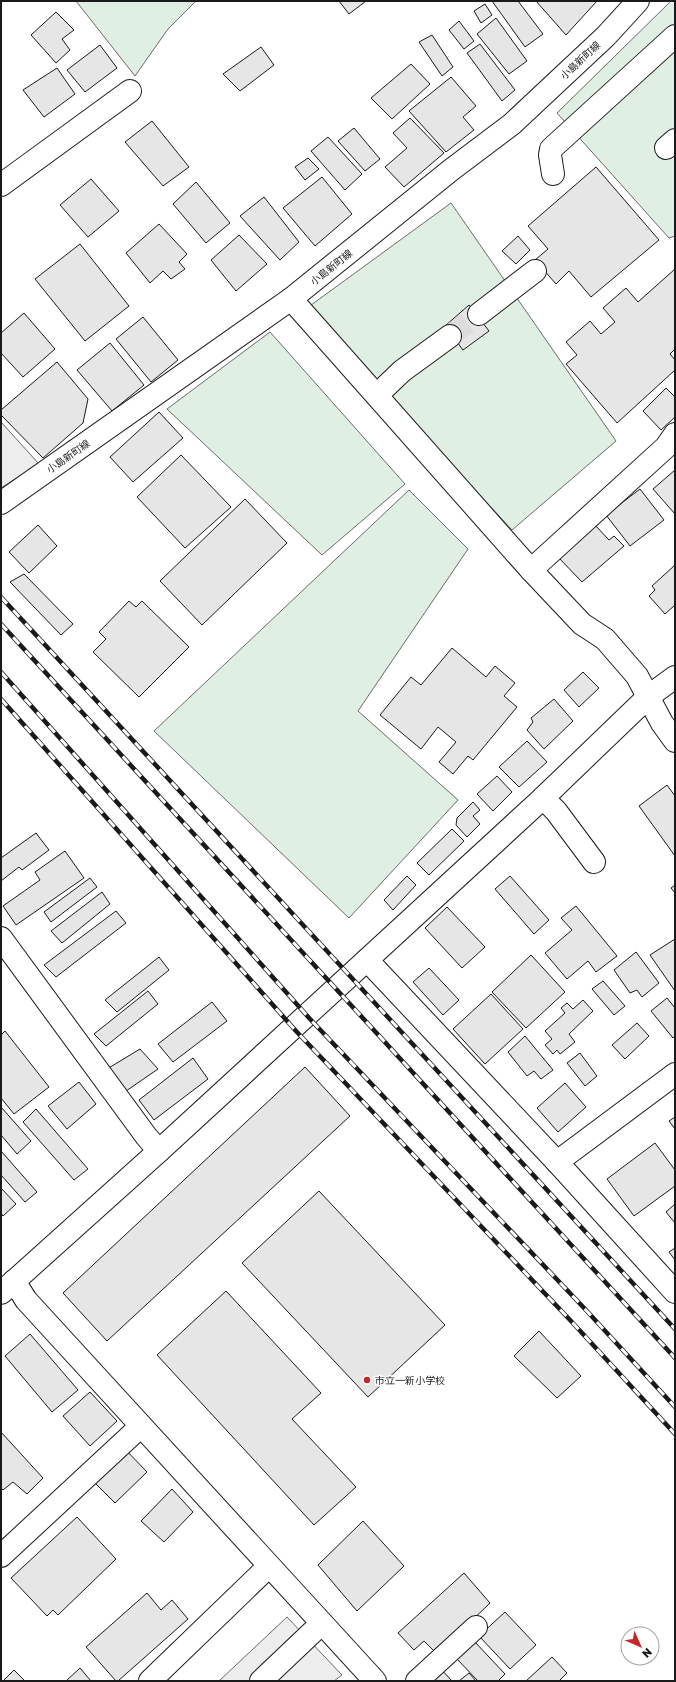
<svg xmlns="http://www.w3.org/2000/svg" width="676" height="1682" font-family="'Golos Text','Noto Sans JP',sans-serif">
	<rect width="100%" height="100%" fill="#fff"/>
	<g fill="#e0efe3" stroke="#6a6a6a">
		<path d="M76 1H196L168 29 135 76Z"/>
		<path d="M671 1H675V236L669 238 557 113Z"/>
		<path d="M451 203 616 441 512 530 307 308Z"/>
		<path d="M270 332 405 484 322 555 167 409Z"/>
		<path d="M409 490 468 549 358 711 458 800 349 918 154 731Z"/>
	</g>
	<g fill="#ededed" stroke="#6a6a6a">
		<path d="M1 422 39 464 1 488Z"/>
		<path d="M287 1617 342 1675 334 1681H219Z"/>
	</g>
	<g fill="#e6e6e6" stroke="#1a1a1a">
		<path d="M339 1H366L349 14Z"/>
		<path d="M492 1H518L543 34 525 47Z"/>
		<path d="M536 1H597L566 35Z"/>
		<path d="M485 4 492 15 481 23 474 11Z"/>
		<path d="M56 12 74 30 62 39 70 50 56 63 31 35Z"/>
		<path d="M496 18 527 61 509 74 477 34Z"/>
		<path d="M459 21 474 41 464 49 449 30Z"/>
		<path d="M432 35 453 67 442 76 419 42Z"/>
		<path d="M480 44 515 90 502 101 467 53Z"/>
		<path d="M100 45 117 68 85 92 67 70Z"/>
		<path d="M261 47 274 65 240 91 223 74Z"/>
		<path d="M411 64 430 84 392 119 371 98Z"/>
		<path d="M57 68 75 94 44 117 23 90Z"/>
		<path d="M451 77 476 106 463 117 474 130 446 152 409 111Z"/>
		<path d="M410 118 444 153 404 187 385 167 407 148 393 133Z"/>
		<path d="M152 121 189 167 163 186 125 142Z"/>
		<path d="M354 128 380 159 365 171 338 141Z"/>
		<path d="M328 137 362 174 345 190 311 151Z"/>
		<path d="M308 158 319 169 305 180 295 167Z"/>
		<path d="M596 167 659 240 591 297 569 271 556 284 535 260 548 249 528 226Z"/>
		<path d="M322 177 352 214 315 246 283 208Z"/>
		<path d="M91 179 119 211 88 237 60 205Z"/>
		<path d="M196 182 230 223 206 243 173 204Z"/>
		<path d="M264 197 299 242 280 260 240 216Z"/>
		<path d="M159 224 187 254 179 262 185 269 171 279 163 271 150 283 126 253Z"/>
		<path d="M239 235 267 264 236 291 211 260Z"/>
		<path d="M518 236 530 250 516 264 502 251Z"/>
		<path d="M80 244 129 306 85 341 35 279Z"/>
		<path d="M675 269V349L670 354 675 360V370L617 423 566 364 577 355 566 342 590 321 601 334 615 322 603 308 626 288 638 302Z"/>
		<path d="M469 305 489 331 463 350 445 326Z"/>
		<path d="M24 313 55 349 23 377 1 353V333Z"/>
		<path d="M143 317 178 360 151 382 116 339Z"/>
		<path d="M110 343 144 385 112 411 77 370Z"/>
		<path d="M57 362 88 399 83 423 43 458 1 415V410Z"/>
		<path d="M666 388 675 397V417L661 430 643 411Z"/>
		<path d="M159 412 183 438 133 482 110 457Z"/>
		<path d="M181 455 231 507 185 548 137 497Z"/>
		<path d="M675 470V514L653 489Z"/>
		<path d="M640 489 664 520 630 546 606 515Z"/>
		<path d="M245 499 287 543 202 625 160 581Z"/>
		<path d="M38 525 57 546 29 573 9 552Z"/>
		<path d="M595 525 609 540 614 536 624 546 582 582 559 558Z"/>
		<path d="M675 565V605L665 614 649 596 655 590 652 586Z"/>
		<path d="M24 574 73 624 61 635 10 582Z"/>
		<path d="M129 601 136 607 142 601 189 647 139 697 93 652 106 639 99 632Z"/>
		<path d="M452 648 486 677 495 666 515 683 504 696 517 707 473 760 468 756 453 774 439 762 456 742 438 727 421 749 380 715 411 677 421 685Z"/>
		<path d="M583 672 599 688 579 707 564 690Z"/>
		<path d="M554 699 573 721 544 749 527 730 533 722 531 718Z"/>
		<path d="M527 741 547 762 519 787 499 767Z"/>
		<path d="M497 776 512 792 493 811 477 794Z"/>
		<path d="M667 785 675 796V856L639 806Z"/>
		<path d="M473 802 480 810 473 816 480 824 467 837 456 825 457 818Z"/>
		<path d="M452 829 464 841 429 875 417 863Z"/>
		<path d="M36 833 49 850 22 870 19 867 1 881V858Z"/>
		<path d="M65 851 84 878 16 925 3 906 40 880 35 872Z"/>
		<path d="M407 876 416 885 393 910 384 900Z"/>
		<path d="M510 876 549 920 534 934 495 889Z"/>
		<path d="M90 878 97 887 51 922 44 912Z"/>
		<path d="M675 885V893L671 888Z"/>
		<path d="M102 892 110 904 62 943 51 931Z"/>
		<path d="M576 906 617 956 596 972 588 961 567 979 545 953 572 930 561 918Z"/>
		<path d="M447 907 485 947 462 968 425 928Z"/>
		<path d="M116 911 126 923 56 977 44 965Z"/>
		<path d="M675 939V991L650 955Z"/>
		<path d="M636 952 659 983 642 997 637 990 630 993 614 970Z"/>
		<path d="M531 955 565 992 526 1028 492 992Z"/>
		<path d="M159 957 169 970 117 1012 105 1000Z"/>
		<path d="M429 968 459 1000 443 1015 413 982Z"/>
		<path d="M603 981 625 1006 614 1015 592 989Z"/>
		<path d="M148 991 158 1004 106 1046 94 1034Z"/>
		<path d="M491 994 523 1029 485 1064 453 1029Z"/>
		<path d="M667 998 675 1008V1036L673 1038 651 1011Z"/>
		<path d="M583 1000 593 1011 569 1034 575 1042 560 1054 557 1050 553 1054 545 1045 552 1039 545 1031 565 1013 561 1008 567 1003 573 1009Z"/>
		<path d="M212 1002 227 1021 173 1062 158 1044Z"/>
		<path d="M637 1023 649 1036 625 1059 612 1045Z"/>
		<path d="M5 1031 49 1087 14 1114 1 1098V1035Z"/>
		<path d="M525 1036 553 1070 541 1079 534 1071 527 1076 508 1052Z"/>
		<path d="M140 1049 158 1069 126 1091 107 1069Z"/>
		<path d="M580 1053 597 1076 585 1086 567 1063Z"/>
		<path d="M193 1058 208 1079 154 1120 139 1100Z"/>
		<path d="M305 1067 350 1116 107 1341 63 1293Z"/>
		<path d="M79 1082 96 1104 67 1129 48 1106Z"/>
		<path d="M565 1083 586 1107 558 1132 537 1108Z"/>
		<path d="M1 1107 31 1141 17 1154 1 1135Z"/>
		<path d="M36 1109 88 1169 74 1180 23 1122Z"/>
		<path d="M675 1117V1129L669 1121Z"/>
		<path d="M655 1143 675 1170V1186L634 1216 607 1179Z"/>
		<path d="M1 1151 37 1192 25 1202 1 1175Z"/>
		<path d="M1 1188 16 1204 3 1216 1 1213Z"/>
		<path d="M319 1191 445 1325 368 1397 242 1263Z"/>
		<path d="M675 1204V1223L666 1212Z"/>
		<path d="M675 1248V1260L669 1252Z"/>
		<path d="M226 1291 321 1393 292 1419 356 1487 314 1525 157 1355Z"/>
		<path d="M539 1331 581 1376 557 1398 514 1356Z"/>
		<path d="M30 1334 78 1390 52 1412 5 1356Z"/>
		<path d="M90 1392 117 1421 90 1446 63 1416Z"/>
		<path d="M1 1432 43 1478 27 1494 13 1482 3 1490 1 1488Z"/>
		<path d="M123 1447 147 1472 115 1503 91 1479Z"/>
		<path d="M172 1489 193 1512 164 1542 141 1521Z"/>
		<path d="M77 1517 116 1559 58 1615 53 1610 47 1616 11 1578Z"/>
		<path d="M363 1521 404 1566 357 1611 318 1565Z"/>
		<path d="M464 1573 490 1603 437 1654 424 1641 414 1650 398 1633Z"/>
		<path d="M147 1593 161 1610 172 1600 188 1619 118 1681H116L86 1647Z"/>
		<path d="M505 1612 536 1645 510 1669 479 1636Z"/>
		<path d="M474 1641 505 1674 498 1681H478L456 1658Z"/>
		<path d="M552 1657 567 1673 559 1681H526Z"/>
		<path d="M80 1668 91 1681H66Z"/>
		<path d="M440 1668 452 1681H426Z"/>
		<path d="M14 1670 25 1681H3Z"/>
		<path d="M469 1673 476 1681H459Z"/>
	</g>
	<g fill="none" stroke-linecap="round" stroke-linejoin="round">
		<path stroke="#ddd" stroke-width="22" stroke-dasharray="22 11" stroke-linecap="butt" d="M450 336 479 314"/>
		<g stroke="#1a1a1a" stroke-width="24">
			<g id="minor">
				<path d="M666 148 675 140"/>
				<path d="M553 174 550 155 551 149 675 36"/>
				<path d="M1 185 130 91"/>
				<path d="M291 299 531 570 582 624 605 639 637 676 662 723 675 741"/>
				<path d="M479 314 535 271"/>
				<path d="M377 395 402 371 450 336"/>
				<path d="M531 570 666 447 675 434"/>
				<path d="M543 798 556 811 594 862"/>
				<path d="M1 938 146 1136 159 1151"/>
				<path d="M367 960 557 1162 675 1292"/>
				<path d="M557 1162 675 1074"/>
				<path d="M14 1281 26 1300 375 1681"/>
				<path d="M1 1293 159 1151 543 798 649 696 675 677"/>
				<path d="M1 1556 140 1427"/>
				<path d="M150 1681 268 1567"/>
				<path d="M261 1681 321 1624"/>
				<path d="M417 1681 476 1627"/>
			</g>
		</g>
		<g stroke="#1a1a1a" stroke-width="24">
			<path id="major" d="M1 503 291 299 451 170 512 124 606 36 638 1"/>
		</g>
		<use href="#minor" stroke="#fff" stroke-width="22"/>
		<use href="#major" stroke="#fff" stroke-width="22"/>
		<g stroke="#1a1a1a" stroke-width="4.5">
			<g id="rail">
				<path d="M1 597 675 1329"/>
				<path d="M1 624 675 1358"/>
				<path d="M1 672 310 1019 585 1309 675 1407"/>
				<path d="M1 699 296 1031 571 1321 675 1434"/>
			</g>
		</g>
		<use href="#rail" stroke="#fff" stroke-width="3" stroke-dasharray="9" stroke-linecap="butt"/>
	</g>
	<circle fill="#c62828" stroke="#fff" stroke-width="1.5" cx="367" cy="1380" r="4"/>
	<g text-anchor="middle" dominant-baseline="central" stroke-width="3" stroke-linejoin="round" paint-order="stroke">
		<g font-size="10" fill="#1a1a1a" stroke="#fff">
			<text transform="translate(580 60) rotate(-43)">小島新町線</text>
			<text transform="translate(331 267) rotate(-39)">小島新町線</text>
			<text transform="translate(68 456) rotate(-35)">小島新町線</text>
		</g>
		<g font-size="10" fill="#1a1a1a" stroke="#fff" text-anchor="start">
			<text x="375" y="1380">市立一新小学校</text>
		</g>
	</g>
	<rect width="676" height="1682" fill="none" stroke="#1a1a1a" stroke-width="4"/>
	<g transform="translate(640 1646) rotate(135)"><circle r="19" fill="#ffffff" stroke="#a3a3a3"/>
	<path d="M0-3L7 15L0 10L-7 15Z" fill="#c62828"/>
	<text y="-6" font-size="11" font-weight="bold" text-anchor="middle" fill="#1a1a1a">N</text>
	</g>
</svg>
